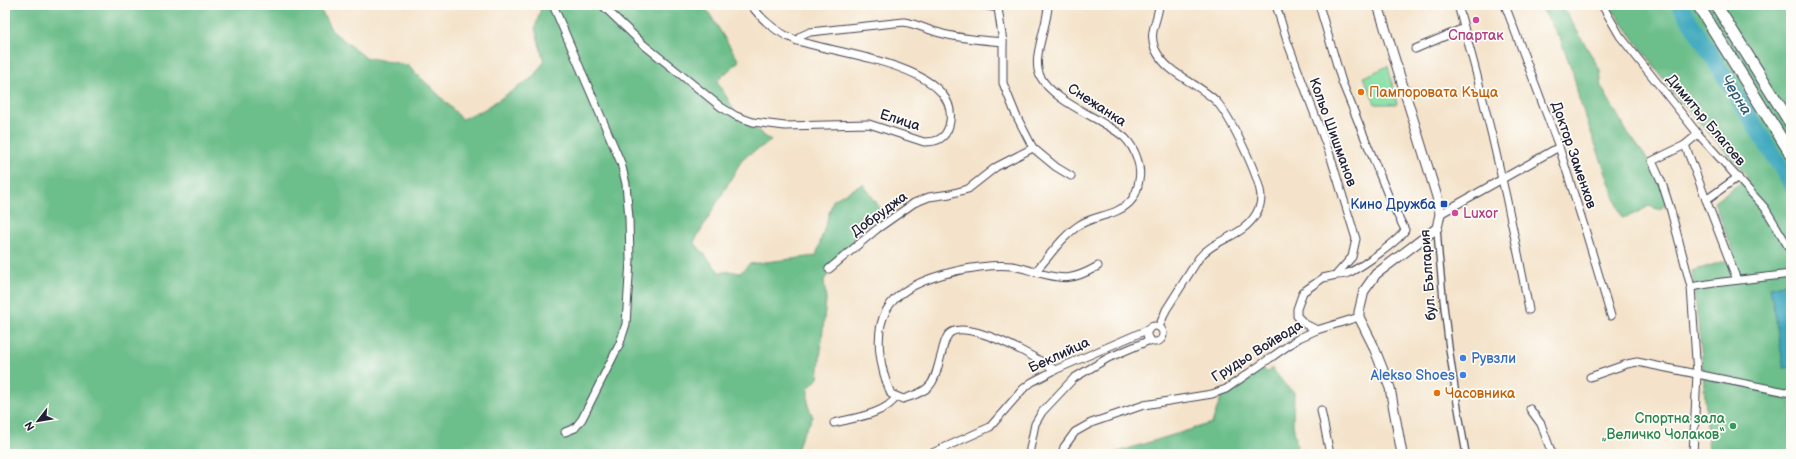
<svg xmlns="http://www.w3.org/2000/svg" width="1796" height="459" font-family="'Balsamiq Sans',sans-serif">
	<rect width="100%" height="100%" fill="#fdfcf7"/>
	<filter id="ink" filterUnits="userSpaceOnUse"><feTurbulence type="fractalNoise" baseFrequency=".025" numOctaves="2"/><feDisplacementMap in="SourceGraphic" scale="8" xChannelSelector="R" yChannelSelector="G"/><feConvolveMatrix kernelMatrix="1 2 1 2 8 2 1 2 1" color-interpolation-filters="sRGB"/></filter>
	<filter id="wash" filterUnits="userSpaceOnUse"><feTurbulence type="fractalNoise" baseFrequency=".012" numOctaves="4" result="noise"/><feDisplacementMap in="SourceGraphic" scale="16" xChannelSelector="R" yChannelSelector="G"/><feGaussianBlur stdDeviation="0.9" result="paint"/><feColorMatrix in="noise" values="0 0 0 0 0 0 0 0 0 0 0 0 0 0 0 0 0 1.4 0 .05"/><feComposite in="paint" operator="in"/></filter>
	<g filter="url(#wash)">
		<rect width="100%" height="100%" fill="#f4e3ca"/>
		<path fill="#86e0a5" stroke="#548170" d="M1388 66 1397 104H1375L1364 77Z"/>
		<g fill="#6cbe8a" stroke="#477062">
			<path d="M5 5H318L332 31 365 57 407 65 435 91 462 119 483 110 532 78 544 62 535 28 542 5H611L615 9 629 5H704L739 61 717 81 736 113 771 141 743 158 694 242 720 273 729 271 740 273 749 264 816 256 833 200 863 184 883 212 861 229 824 280 826 300 818 378 808 389V406L813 417 801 438 796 454H5Z"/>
			<path d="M1540 5H1562L1600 70 1602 88 1626 130 1654 168 1668 201 1660 210 1649 206 1632 215 1622 218 1579 99 1573 73 1561 41Z"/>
			<path d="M1609 5H1791V454H1709L1702 358 1692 271 1735 258 1714 202 1748 177 1675 95Z"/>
			<path d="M1272 368 1286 386 1294 392 1293 424 1297 446 1293 454H1111L1212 423 1221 397 1263 369 1267 372Z"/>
		</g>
		<path fill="#3ea8be" stroke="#30657c" d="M1791 282V367L1784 368 1770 287Z"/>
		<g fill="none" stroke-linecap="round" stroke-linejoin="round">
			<path stroke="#3ea8be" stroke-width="16" d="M1680 5 1791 184"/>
		</g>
	</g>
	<g filter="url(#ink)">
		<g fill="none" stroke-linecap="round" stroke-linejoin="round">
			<g stroke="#423f50" stroke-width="8">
				<path id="pedestrian" d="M1437 228C1442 304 1452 379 1466 454"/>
			</g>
			<g stroke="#423f50" stroke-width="9">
				<g id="minor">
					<path d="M553 5 621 163 626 184 629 218 630 260 626 324 620 343 582 419 575 428 565 432"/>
					<path d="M602 5 644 45 721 107 736 116 753 122 785 126 869 124 924 142C937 142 945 139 949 126 966 64 831 54 796 40 777 33 763 21 751 5"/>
					<path d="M983 5 998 8 1003 42V83L1016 115 1033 148 1056 167 1071 176"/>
					<path d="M1048 5C1048 26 1031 57 1040 76 1054 103 1104 119 1125 138 1135 148 1142 167 1139 180 1138 187 1136 196 1130 202 1116 216 1097 215 1081 224 1063 235 1049 257 1035 272 1028 270 1020 267 1012 266 977 263 903 277 886 311 873 335 881 371 891 394L903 399C936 389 933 383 942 352 943 347 945 340 948 335 963 315 1039 359 1055 370"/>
					<path d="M1276 5 1287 41 1330 155 1356 239 1352 257 1336 275 1323 278 1303 292 1297 309V316L1305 324 1317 330 1359 317"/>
					<path d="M1319 5 1342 82 1390 200 1405 230C1399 241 1360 268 1348 273 1344 275 1341 275 1336 275"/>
					<path d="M1458 5C1486 105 1510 207 1529 310"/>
					<path d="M1505 5 1559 147 1585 229 1611 316"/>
					<path d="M1602 5 1620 36 1698 134 1765 208 1791 251"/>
					<path d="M797 41 801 36 810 32 904 22C917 24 927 30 940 33 960 39 982 40 1003 42"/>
					<path d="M1415 49 1464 28"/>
					<path d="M1685 145 1737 280"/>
					<path d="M1706 200 1738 177"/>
					<path d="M1440 214 1559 147"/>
					<path d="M829 269 877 229 914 203 929 197 950 194 968 189 996 167 1033 148"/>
					<path d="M1035 272C1064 280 1072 281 1098 266"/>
					<path d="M1691 287 1714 283 1791 274"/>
					<circle cx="1155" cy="334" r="8"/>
					<path d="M1159 327 1166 310 1199 258C1215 238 1242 238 1256 214 1259 209 1261 203 1261 197 1260 177 1230 116 1216 101 1197 82 1167 75 1155 49 1148 32 1158 21 1159 5"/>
					<path d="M1590 377 1627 364 1637 362 1791 393"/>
					<path d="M1530 409 1541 424 1552 454"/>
					<path d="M1321 410 1330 454"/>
					<path d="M834 423C853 418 886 414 896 397"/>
					<path d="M930 454 990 427 1023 389 1032 382 1055 370 1149 329"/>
					<path d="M1029 454 1035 424 1042 412 1074 378 1108 358 1150 340"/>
					<path d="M1062 454 1064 447 1075 432 1091 423 1144 405 1212 394 1226 389 1299 338 1317 330"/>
					<path d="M1693 454 1697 374 1691 287 1671 211 1662 183 1652 161 1685 145 1698 134"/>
				</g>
			</g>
			<g stroke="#423f50" stroke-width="11">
				<path id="tertiary" d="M1378 5 1437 197 1440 214 1437 228 1376 274 1364 291 1359 312V317L1373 345 1390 388 1402 454"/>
			</g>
			<g stroke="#423f50" stroke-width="13">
				<g id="secondary">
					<path d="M1698 5 1791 154"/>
					<path d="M1716 5 1791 124"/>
				</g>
			</g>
			<use href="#pedestrian" stroke="#fff" stroke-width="5.5"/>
			<use href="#minor" stroke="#fff" stroke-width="7"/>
			<use href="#tertiary" stroke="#fff" stroke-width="9"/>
			<use href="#secondary" stroke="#fff" stroke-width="11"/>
		</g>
	</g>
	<g fill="#d1479c" stroke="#fdfcf7" stroke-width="1.5">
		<circle cx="1476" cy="20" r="4"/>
		<circle cx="1455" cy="213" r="4"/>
	</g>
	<g fill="#e8710a" stroke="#fdfcf7" stroke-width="1.5">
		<circle cx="1361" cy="92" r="4"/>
		<circle cx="1437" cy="393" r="4"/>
	</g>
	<rect fill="#1a4fb4" stroke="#fdfcf7" stroke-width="1.5" x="1440" y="200" width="8" height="8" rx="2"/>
	<g fill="#3f7fe0" stroke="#fdfcf7" stroke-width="1.5">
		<circle cx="1463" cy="358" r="4"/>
		<circle cx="1463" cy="375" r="4"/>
	</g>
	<circle fill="#2e9e5b" stroke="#fdfcf7" stroke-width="1.5" cx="1733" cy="426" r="4"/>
	<g text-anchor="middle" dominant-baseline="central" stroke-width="3.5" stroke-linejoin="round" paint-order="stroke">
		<g font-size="14" fill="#b23c85" stroke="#fdfcf7">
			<text x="1476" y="35">Спартак</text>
			<text x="1463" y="213" text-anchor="start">Luxor</text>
		</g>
		<g font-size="14" fill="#c56008" stroke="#fdfcf7" text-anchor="start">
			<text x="1369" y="92">Пампоровата Къща</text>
			<text x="1445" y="393">Часовника</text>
		</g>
		<g font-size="14" fill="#22223b" stroke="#fdfcf7">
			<text transform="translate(1097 105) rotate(33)">Снежанка</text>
			<text transform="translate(900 120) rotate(18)">Елица</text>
			<text transform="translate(1706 120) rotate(50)">Димитър Благоев</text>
			<text transform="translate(1333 132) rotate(70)">Кольо Шишманов</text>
			<text transform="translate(1574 155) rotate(71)">Доктор Заменхов</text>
			<text transform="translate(879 214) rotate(-36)">Добруджа</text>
			<text transform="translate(1428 275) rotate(-94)">бул. България</text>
			<text transform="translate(1257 351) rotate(-32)">Грудьо Войвода</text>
			<text transform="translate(1059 355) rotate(-25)">Беклийца</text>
		</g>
		<g font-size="14" fill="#164399" stroke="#fdfcf7" text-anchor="end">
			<text x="1436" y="204">Кино Дружба</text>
		</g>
		<g font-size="14" fill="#366cbe" stroke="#fdfcf7" text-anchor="start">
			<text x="1471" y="358">Рувзли</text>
			<text x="1455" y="375" text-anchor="end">Alekso Shoes</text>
		</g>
		<g font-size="14" fill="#27864d" stroke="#fdfcf7" text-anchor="end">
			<text x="1725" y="418">Спортна зала<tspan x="1725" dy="16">„Величко Чолаков“</tspan></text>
		</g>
		<g font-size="15" font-style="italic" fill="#2f5e76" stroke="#fdfcf7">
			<text transform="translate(1736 95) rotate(58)">Черна</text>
		</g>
	</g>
	<rect width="1796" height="459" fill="none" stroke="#fdfcf7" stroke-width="20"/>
	<g transform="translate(38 421) rotate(239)" stroke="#fdfcf7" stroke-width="3" paint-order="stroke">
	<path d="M0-3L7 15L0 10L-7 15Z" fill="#22223b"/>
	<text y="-6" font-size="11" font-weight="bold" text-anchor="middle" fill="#22223b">N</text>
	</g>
</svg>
